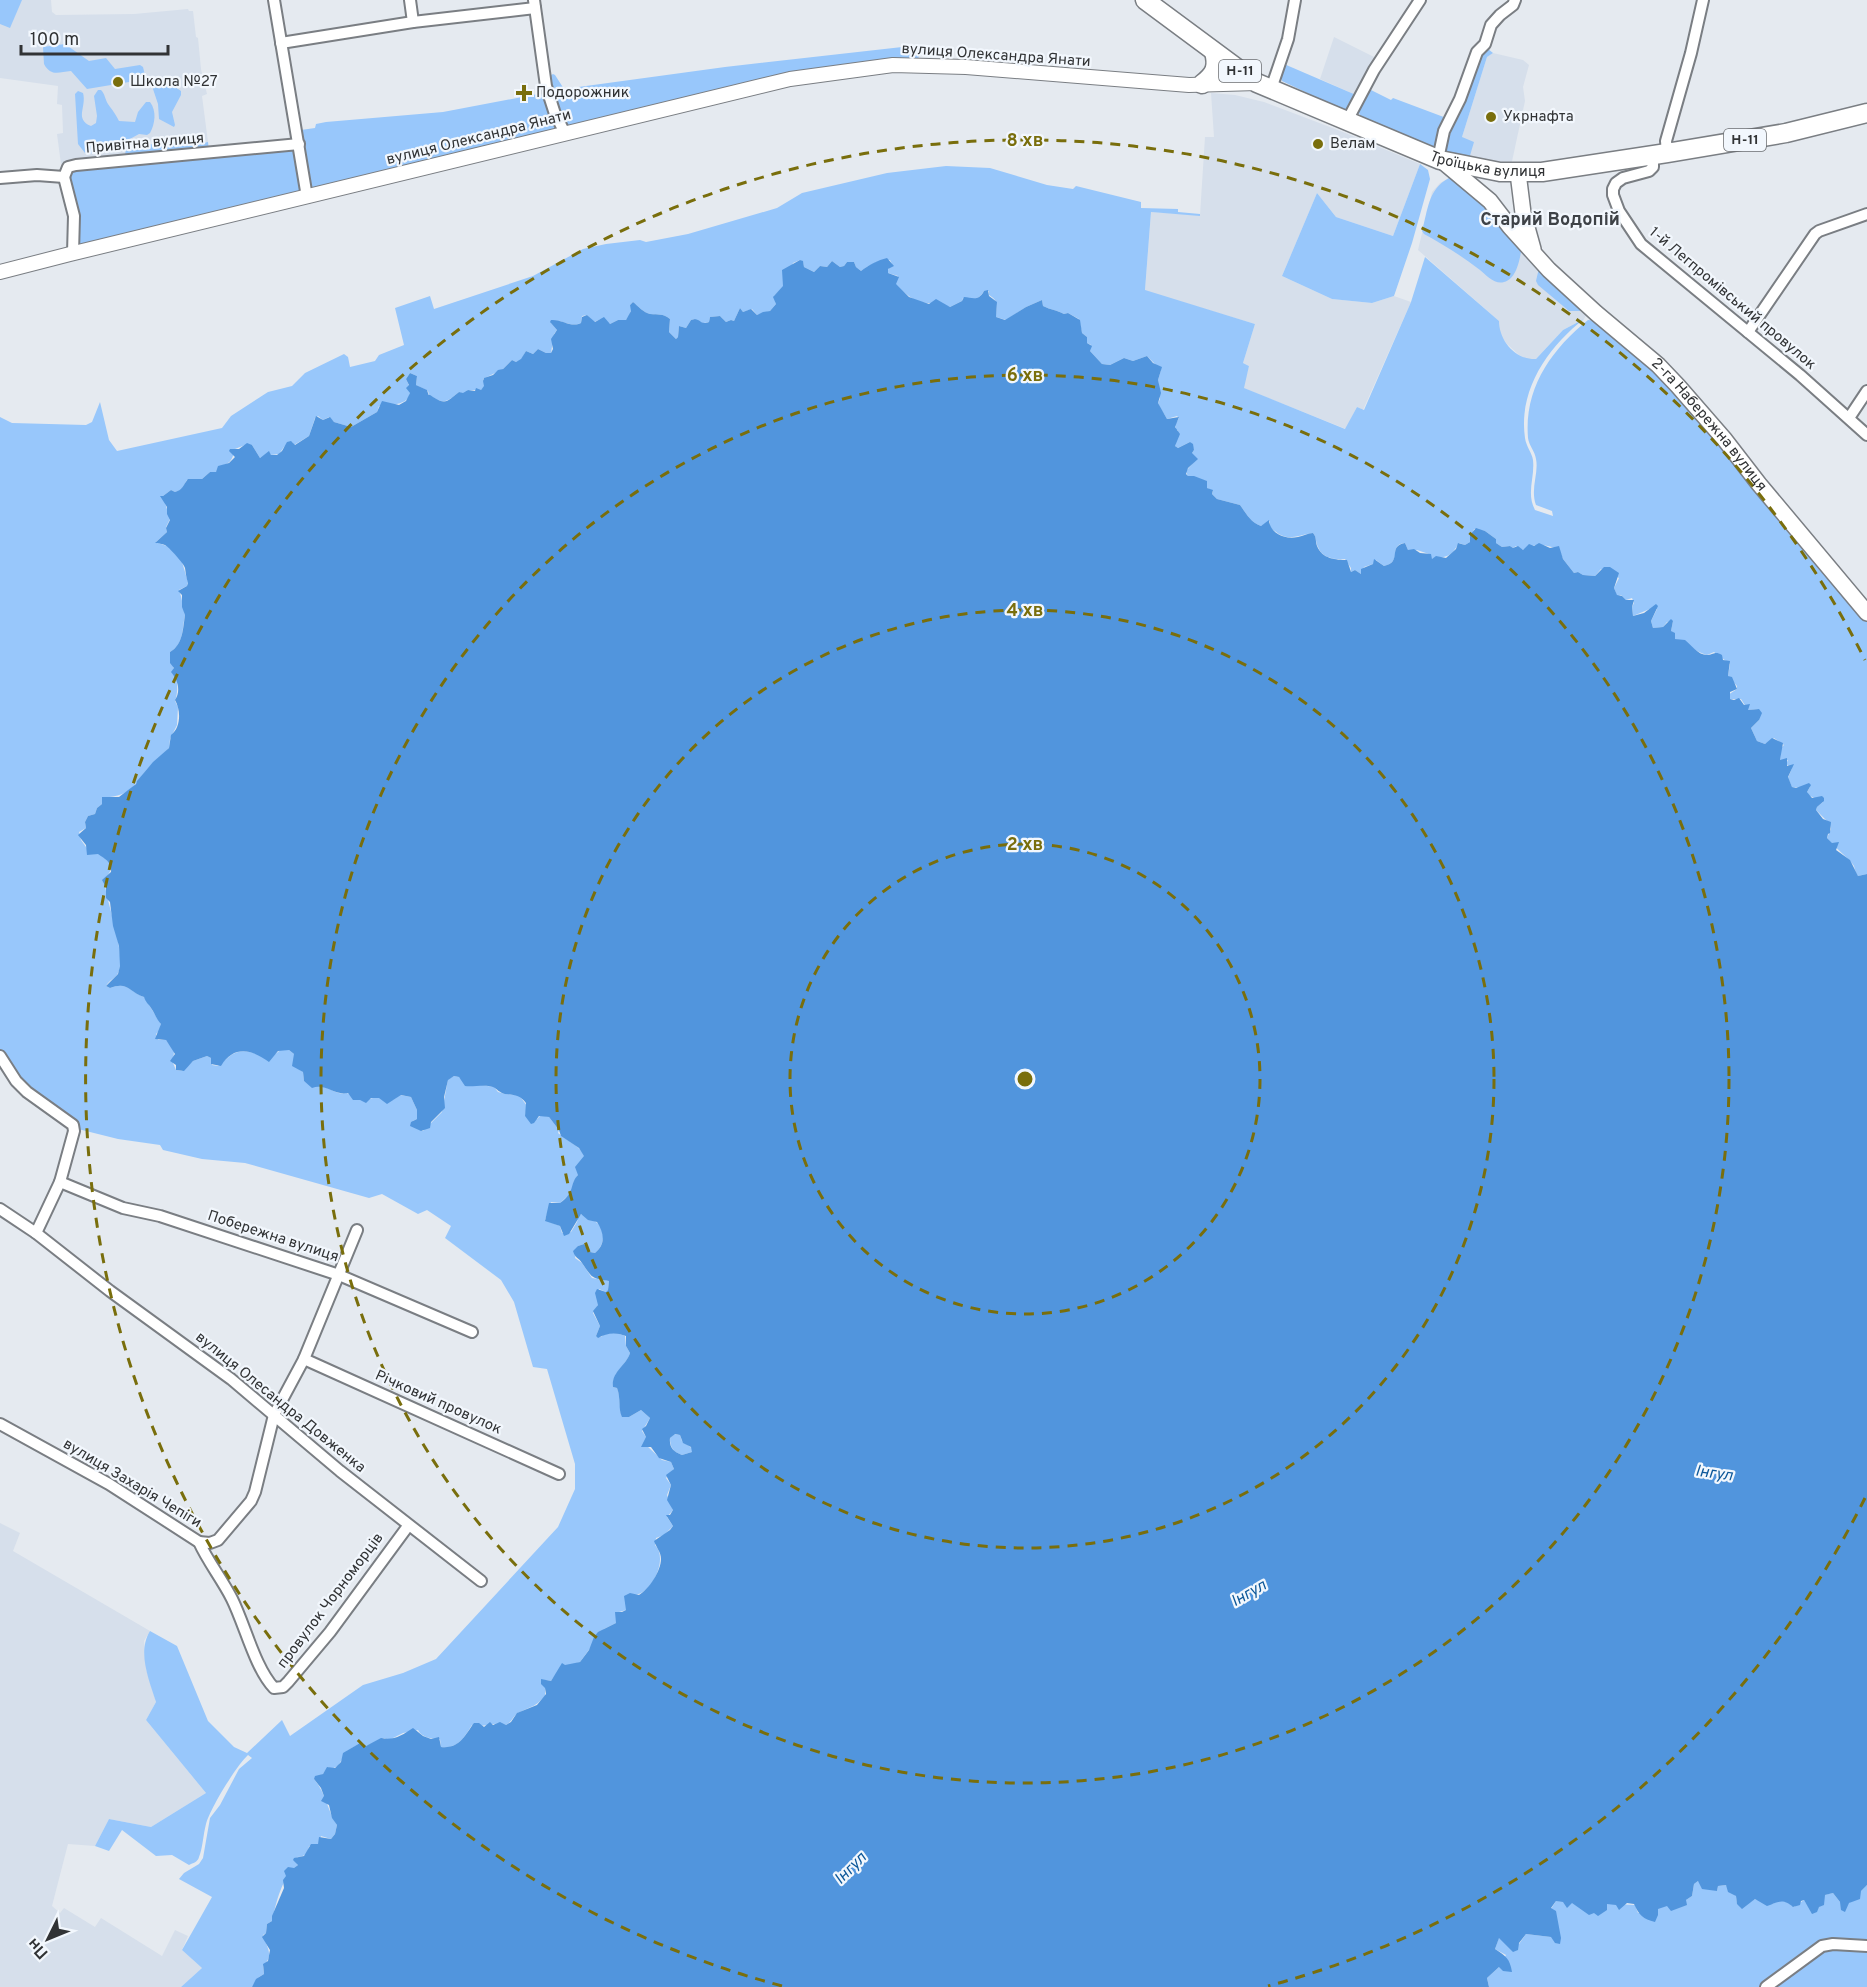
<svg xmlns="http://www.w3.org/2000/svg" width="1867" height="1987" font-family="Overpass,sans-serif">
	<rect width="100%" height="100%" fill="#e5eaf0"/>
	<g fill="#d6dfeb">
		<path d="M0 0H51L52 12 56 15 134 14 188 9 189 11H193L196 37 198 38 201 69 207 94 202 96 208 142 61 164 57 134 63 133 62 105 57 104 58 86 0 78Z"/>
		<path d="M1334 37 1376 58 1356 95 1320 79Z"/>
		<path d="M1493 53 1523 60 1529 65 1523 87 1525 101 1511 166 1469 159 1462 137 1487 57Z"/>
		<path d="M1211 93 1235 95 1264 102 1343 132 1420 164 1393 236 1336 217 1317 193 1282 276 1332 299 1372 303 1394 296 1411 302 1363 410 1357 407 1346 429 1243 388 1249 366 1243 363 1255 324 1145 291 1151 212 1200 215 1205 137H1214Z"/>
		<path d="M1449 178 1587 314 1584 319 1563 330 1536 359 1529 360 1519 355 1507 344 1499 333V321L1418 250 1432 192 1440 183Z"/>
		<path d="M0 1523 20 1533 13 1551 150 1631 144 1641 146 1669 156 1702 146 1720 206 1793 151 1827 109 1819 95 1846 68 1844 52 1906 60 1913 64 1908 95 1927 101 1918 162 1956 175 1930 188 1936 182 1950 202 1968 181 1987H0Z"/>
	</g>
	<g fill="#98c7fb">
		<path d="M0 0H22L10 28 0 24Z"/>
		<path d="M65 44 89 61 106 58 115 69 140 65 143 67 146 79 145 85 141 87 129 82 87 89 71 71C59 72 51 77 44 64L43 47Z"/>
		<path d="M920 45V55L917 60 573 127C553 122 553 93 549 76L553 74 555 75 564 89 725 67Z"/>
		<path d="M1487 45 1488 49 1493 53 1487 57 1462 137 1474 142 1469 159 1442 151 1479 53Z"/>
		<path d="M1284 64 1356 95 1350 107 1343 110 1282 81 1280 74Z"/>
		<path d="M159 81 172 85 181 91V95L172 112 175 125 174 127 159 119 158 104 152 86 154 82Z"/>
		<path d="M1369 89 1391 100 1393 98 1449 119 1438 150 1362 118 1359 113V108Z"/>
		<path d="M98 90H101C105 94 105 99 108 104 113 111 115 113 119 121L135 122 138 112 146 102H150C157 111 155 124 150 133L147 135 139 134 128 140 121 150 102 148 90 154 85 153 78 144 75 94 78 91 83 93C87 107 74 119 91 126L96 123 97 116 94 96Z"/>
		<path d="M543 93 557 129 553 132 313 188 311 185 301 130 315 128 316 124 326 122 443 112Z"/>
		<path d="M179 135 189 140 191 145 208 142 209 151 294 148 300 188 299 192 81 245 78 244 68 178 70 162 125 154 126 150C135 146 146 146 156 143 164 140 170 136 179 135Z"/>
		<path d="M1420 164 1428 170 1430 179 1412 243 1394 296 1372 303 1332 299 1282 276 1317 193 1336 217 1393 236Z"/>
		<path d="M946 166 990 168 1047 185 1073 189 1076 186 1141 202V208L1178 209V212L1200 214V216L1151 212 1145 290 1255 324 1243 363 1249 366 1244 388 1345 429 1357 407 1364 410 1411 302 1425 257 1499 321C1499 340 1515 360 1536 359L1563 330 1584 319C1548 347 1518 390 1525 438 1526 446 1532 453 1533 460 1535 478 1526 493 1535 510L1553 516 1552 511 1536 505C1530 489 1539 473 1536 459 1535 451 1529 446 1528 438 1524 388 1551 350 1588 320L1597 321 1672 389 1721 444 1834 583 1867 621V874L1858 876C1856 873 1855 870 1854 866 1850 859 1833 846 1827 838L1831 829 1830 824 1816 810 1817 807 1823 802 1808 795 1807 792 1810 787C1803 785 1798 789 1792 787L1788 778 1792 768 1786 764 1788 760 1780 761 1781 748 1784 745 1774 738 1765 744 1757 741 1751 728 1759 720V709L1748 710 1741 699H1730L1728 695 1737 689V686L1728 676 1730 664 1714 652 1707 655C1695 652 1687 642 1675 639L1671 631 1673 621 1667 622 1663 627 1653 628 1651 621 1657 609 1652 608 1633 616 1632 607 1634 603 1632 598 1626 600 1621 595 1617 596 1614 588 1619 578 1601 569 1595 576 1583 575 1578 572 1574 573 1563 559 1559 549C1546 545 1535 542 1523 550L1516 546 1513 548 1510 546 1502 547 1496 543V539L1485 531 1474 529 1470 542 1465 545 1459 543C1450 558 1448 556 1432 559L1429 554 1417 550H1408L1405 543C1387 545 1404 561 1384 566L1376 560 1373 564 1364 567 1361 574 1355 570 1351 572V568L1345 559C1335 560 1322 558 1318 547 1315 541 1317 538 1313 533 1293 536 1287 543 1270 527V521L1261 526C1250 522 1246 513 1240 505L1217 499 1212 494 1213 491 1207 488 1206 481 1188 477 1186 471 1194 462 1192 453 1194 450 1190 442 1178 448 1175 446 1178 430H1176L1175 425 1179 418 1177 416 1167 419C1164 413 1160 409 1158 403L1160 399 1158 380 1161 370 1147 356 1133 361 1124 358 1110 365 1102 364 1090 351 1091 345 1087 343V337L1082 333 1079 319 1068 313 1064 314C1057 310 1051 310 1043 306L1042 300 1026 307 1006 320 996 317C996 305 1000 302 989 295V291H984C979 300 973 300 963 298L962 301 950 307C942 304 935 304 927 303 913 302 905 293 895 284L898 276 888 273 887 271 892 264 890 260C880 259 869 265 861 271L856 267 854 262H847L844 266 840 267 832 261 827 267 820 266 814 272 804 267 803 262 800 260 793 263 784 286 774 296 776 304 770 311 757 315 752 309 743 312 740 308 734 321 731 320 726 322 720 316 710 317 709 322C703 324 700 323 695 319L691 320 686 328 679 326 678 337 676 339 669 332 670 319C662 313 659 315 650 314 644 313 638 306 633 302L630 305 632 308 629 316 626 320H618L610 324 601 319 594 322 587 315 582 316 581 323C570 328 563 319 552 321L551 323 557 330 554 334 551 353H546L538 349 533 354 526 351 521 360 516 362 512 360 503 369 483 379 485 386 481 390H468L463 394 459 392C447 402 444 405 429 395L428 391 416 385 417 376 410 373 406 379C419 403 398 405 379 406L377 412 351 427 334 422 329 417 323 420 318 416 315 418 309 436 294 445 292 442 284 447 279 454 271 455 269 452 260 458 252 445H245L235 449C230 469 227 459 216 472H210L202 479 187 480C183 486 183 490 175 492L171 490 163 496 170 519 166 527 167 532 156 542 169 547 182 562 188 582 187 586 179 590C182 598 183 607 185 615 182 629 184 644 170 652 173 670 181 684 175 701L178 707 177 725 170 739 169 748C165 753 159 757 155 761 132 783 137 795 102 798V804L97 808 95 814 88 816 85 822 86 828 79 832 81 840 91 854 98 853 109 862 111 868C110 874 104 878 105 885 107 904 127 956 118 973 116 978 109 980 106 986L110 988C128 981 130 992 144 997L161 1024 160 1030 156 1034 158 1040H166L174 1051 173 1063 176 1070 182 1071 193 1061 207 1056 211 1058 212 1065 218 1066C225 1061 230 1054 238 1052 253 1048 268 1064 280 1050H289L294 1054C294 1066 294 1065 303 1072L304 1081 314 1087C327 1083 334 1096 347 1093 361 1102 359 1101 373 1098 379 1096 387 1099 393 1100L400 1095 411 1097 417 1110V1119L413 1121 416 1128 423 1131 442 1112 448 1079 454 1076 459 1077 468 1085H481L494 1087 498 1092 505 1094 519 1095 527 1106 525 1116 537 1119 541 1115 549 1117 559 1130 558 1133C567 1141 579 1145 585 1156L578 1175 574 1181 572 1192 560 1203 551 1202 545 1220 560 1226 562 1233 571 1232 577 1222 579 1215 583 1214C587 1217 592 1219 596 1222 607 1230 604 1246 595 1253L590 1252 584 1244 578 1246 575 1258 582 1263 592 1278 609 1281 608 1290 606 1292 599 1289 598 1305 593 1313 600 1326 596 1336 601 1337C607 1331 618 1333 625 1336L626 1346 630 1353C626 1366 612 1372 613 1387L617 1388C621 1397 618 1409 623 1417H629L641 1410 650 1418 642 1431 646 1437 647 1446 662 1460 671 1462 674 1469 666 1478 671 1485 667 1495 673 1510 667 1517 673 1526 664 1535 656 1538 655 1545C669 1559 651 1595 634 1595L626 1605V1610L619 1612 616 1617V1623L604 1629 580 1662C564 1668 562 1665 551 1681L545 1680V1696C535 1707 532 1706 520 1712 514 1714 512 1722 506 1725 492 1721 487 1728 472 1725 464 1737 459 1749 441 1747L440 1739C432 1739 422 1738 418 1730L403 1733 389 1740 384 1738 366 1746 360 1743 347 1751 338 1766 331 1769 328 1767 323 1774 314 1779C326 1793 327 1810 337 1825L335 1834 331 1839 321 1836 318 1845 309 1846C308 1853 305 1857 297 1857L295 1861 298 1865C282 1876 276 1903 272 1921L267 1924 266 1933 263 1935C266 1946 275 1955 263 1966L264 1974 259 1977 252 1987H181L202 1968 182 1950 212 1897 179 1879 184 1873 199 1864 203 1858 210 1818 220 1805 239 1769 252 1758 248 1755C236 1766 210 1809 206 1824 203 1835 203 1847 199 1857 198 1862 193 1863 189 1865L172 1855 156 1856 122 1830 109 1851 95 1846 109 1819 151 1827 206 1793 146 1720 156 1702C149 1680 137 1652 150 1631L177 1646 208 1721 234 1747 247 1753 282 1720 290 1736 363 1685 403 1673 436 1659 558 1527 575 1489V1464L547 1369 533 1367 514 1302 501 1280 445 1238 451 1226 427 1210 418 1214 382 1194 369 1198 245 1163 202 1159 163 1150 160 1145 118 1139 78 1129 28 1090 0 1053V417L12 423 86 425 92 422 100 402 109 440 117 451 222 428 231 416 268 392 292 386 305 373 344 354 348 357 350 367 375 361 379 355 404 345 395 308 430 296 434 309 533 276 583 249 606 244 640 240 646 242 688 234 777 208 802 193 887 173Z"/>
		<path d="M1449 178 1462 181 1522 246C1520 258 1517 279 1504 282 1495 285 1486 275 1480 270 1462 256 1444 245 1424 234L1422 231C1428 210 1428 189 1449 178Z"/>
		<path d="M1539 268 1582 309 1580 311H1569L1538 285 1536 281Z"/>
		<path d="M674 1434 680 1435 682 1441 693 1449 692 1452 682 1455C673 1452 670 1447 670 1438Z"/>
		<path d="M1698 1881 1717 1891 1718 1886 1726 1885 1736 1896 1737 1903 1747 1904 1755 1899 1772 1904 1780 1900 1787 1902 1794 1907 1804 1900 1810 1909 1819 1907 1824 1895 1833 1893 1840 1902 1849 1903 1867 1885V1941L1827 1939 1761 1987H1489L1487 1978 1499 1967 1506 1955 1495 1949 1499 1937 1519 1944 1526 1934 1551 1937V1909L1556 1901 1635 1905 1638 1913 1686 1900 1692 1896 1694 1884Z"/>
		<path d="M1833 1950 1867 1951V1987H1773L1822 1952Z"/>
	</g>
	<path fill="#5195dd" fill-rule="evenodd" d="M887 258 894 266 888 269V273L899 277 896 284 909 297 929 304 936 299 950 307 962 301 964 297C973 298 979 301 984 291L988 290 989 296 997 302 996 317 1005 320 1026 307 1042 300 1043 306C1051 310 1057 310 1064 314L1068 313 1080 320 1082 333 1087 337V343L1092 346 1090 351 1102 364 1110 365 1124 358 1133 361 1147 356 1153 363 1162 367 1158 380 1161 393 1158 403 1167 419 1179 417 1175 427 1180 434 1175 446 1178 448 1190 442 1193 444 1194 450 1192 453 1198 459 1188 468 1186 474 1188 476H1194L1207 481V488L1213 490 1212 494 1217 499 1240 505C1246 513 1250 522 1261 526L1269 520C1270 534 1285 540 1298 537 1303 536 1308 533 1313 533 1317 538 1315 540 1317 546 1322 559 1336 560 1347 560L1351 572 1355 570 1361 574V569L1373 564 1374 559 1384 566C1403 562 1387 546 1405 543L1408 550 1414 549 1420 553 1431 554 1432 559 1436 556 1446 558 1456 549 1458 543 1465 545 1470 542V535L1476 528 1485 531 1496 539V543L1502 547 1510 546 1513 548 1518 546 1523 550 1529 544 1534 546 1539 543 1550 548 1559 546 1563 559 1574 573 1578 572 1583 575 1595 576 1604 567H1610L1619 573 1614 588 1617 595 1622 596 1626 600H1634L1632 607 1633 616 1644 613 1656 604 1658 606 1651 621 1653 628 1663 627 1671 619 1673 621 1671 631 1675 633V639L1685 640C1691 645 1699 656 1708 655 1715 654 1715 651 1722 655L1723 660 1730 661 1728 676 1732 677 1737 689 1730 692V699L1734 700 1739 698 1744 705 1750 704 1748 710 1759 709 1762 713 1759 720 1751 728 1757 741 1765 744 1772 738 1783 743 1780 760 1787 758V766L1794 764 1788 777 1792 787 1796 788 1809 783 1811 785 1807 792 1812 798 1822 796 1824 798V801L1817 807 1816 810 1823 819 1831 822 1830 833 1828 834 1827 838 1832 843 1839 842 1836 850 1850 860 1858 876 1867 874V1885L1861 1891 1860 1899 1849 1903 1845 1912 1841 1910 1840 1902 1833 1893 1825 1895 1824 1905 1819 1907 1817 1912 1812 1914 1804 1900 1801 1901 1800 1905 1793 1907C1783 1898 1778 1902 1767 1906L1755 1899 1742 1909 1737 1904 1736 1896 1728 1892 1726 1885 1718 1886 1717 1891 1702 1889 1698 1881 1694 1884 1692 1896 1686 1900 1687 1905 1671 1911 1667 1906 1658 1909V1915L1655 1922C1643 1919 1639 1915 1634 1904L1627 1903 1619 1910 1616 1905 1607 1904V1910L1598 1916 1594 1913 1589 1915 1572 1903 1567 1908 1563 1902 1556 1901 1551 1908 1556 1911 1561 1938 1560 1944 1555 1943 1551 1937 1526 1934 1519 1943 1518 1950 1513 1952 1499 1938 1495 1949C1506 1956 1510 1959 1512 1972L1503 1971 1499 1967 1487 1978 1489 1987H252L256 1979 264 1974 263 1964 268 1961 270 1950 262 1937 266 1933 267 1924 272 1921V1916L284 1888 283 1880 286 1876 284 1871 288 1867 294 1868 298 1865 293 1860 294 1858 304 1856 311 1844H318L319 1837 331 1839 335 1834 337 1825 332 1818 329 1805 321 1801 324 1796 321 1788 314 1779 315 1776 323 1774 327 1767 335 1768 341 1762 343 1753 360 1743 366 1746 381 1738C393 1741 403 1735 413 1728L423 1736 431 1739 439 1737 441 1747C460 1749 465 1735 474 1723H479L484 1727 490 1722 493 1725 500 1722 506 1725 511 1722 517 1713 537 1705 546 1694 545 1688 541 1684V1679L551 1681 562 1663 565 1665 580 1662 589 1650 594 1637 598 1632 616 1623 615 1612H622L626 1610 624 1596 630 1593 639 1595C649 1589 661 1571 661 1559 661 1552 656 1547 654 1541L670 1530 673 1526 666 1515H670L673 1510 667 1500 671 1485 666 1475 674 1469 671 1462 659 1458 651 1447H641L646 1437 642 1429 646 1426 650 1418 641 1410 629 1417H622C618 1409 621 1398 617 1388L613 1387C611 1372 626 1366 630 1353L626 1346V1336C615 1332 607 1333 598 1338L596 1336 600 1326 593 1311 598 1305 595 1293 597 1289 606 1292 608 1290 609 1281C590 1278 592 1277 582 1263 578 1257 575 1258 573 1251L578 1246 584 1244 590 1252 595 1253C606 1244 604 1233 597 1222L588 1220 581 1214 569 1234 564 1236 560 1226 545 1221 549 1203H560C576 1192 569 1184 578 1175L575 1167 584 1156 579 1148 561 1136 559 1130 549 1117 539 1116 534 1123 531 1124 525 1116 526 1103C520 1095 515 1095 505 1094 500 1093 497 1089 493 1087 485 1084 474 1087 465 1086L459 1077 454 1076 448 1080 444 1097 445 1108 431 1122 430 1128 421 1131 410 1126 411 1122 417 1119V1110L411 1097 401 1095 387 1104 379 1098H371L366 1103 360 1100H353L348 1093C334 1096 326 1083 312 1088L304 1081 303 1072 292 1066 294 1054 289 1050 278 1051 269 1062C253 1050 234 1044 221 1066L211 1064V1058L207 1056 193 1061 184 1071 176 1070V1065L170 1061 175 1054 166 1040 155 1039 161 1024C156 1019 155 1013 151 1008 148 1003 146 1003 144 997 129 992 128 981 110 988L106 986 118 974 120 966 119 946 113 926 110 902 106 898V887L102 880 111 872C112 862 105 859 98 854L87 855 86 845 78 835 86 828 85 822 88 816 95 814 97 808 102 804V797H119L136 784 137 781 153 762 169 748 171 735C181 728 181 710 175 700 181 691 178 680 171 672L174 668 170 663V652C183 645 183 628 185 615L182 607V595L178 591 187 586 188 583C186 576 186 574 185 568 185 565 168 546 165 545 163 544 158 543 155 543L167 532 166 528 170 520 167 514V507L160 496H163L171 490 175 492C183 490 183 485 188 479H202L210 472H216L218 466 229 463 235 457 229 451 230 449H239L247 443 252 445 260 458 269 451 271 455H277L282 451 287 442 291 441 295 445 309 436 316 416 323 420 330 417 334 422 351 427 377 412 382 401 399 405 406 401 410 393 406 388 409 385 406 379 410 373 417 376 416 385 427 390C430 399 427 392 433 397 447 406 448 400 459 392L463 393 468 390 475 391 476 388 481 390 484 386 483 381 484 378 493 375 498 370 503 369 512 360 516 362 521 359 526 351 533 354 538 349 546 353H551L553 349 551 339 557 330 550 322 551 320C562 319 571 328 581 323L582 317 587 315 595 322 604 317 610 324 618 320H626L631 311 630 305 633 302C638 306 644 313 650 314 659 315 662 313 670 319L669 332 676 339 678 337 679 326 686 328 691 320 695 319C701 320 701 325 709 322L710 317 720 316 726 322 731 320 734 321 740 308 743 312 751 309 757 315 763 312 770 311 776 304 773 297 783 286 782 270 800 260 803 261 804 267 814 272 820 266 827 267 832 261 840 267 844 266 847 262H854L856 267 861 271C869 265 878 260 887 258ZM675 1434 680 1435 683 1443 691 1447 692 1452 682 1455C673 1452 669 1447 670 1438Z"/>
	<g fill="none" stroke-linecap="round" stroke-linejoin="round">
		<g stroke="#7a7e83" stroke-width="14">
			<g id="minor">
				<path d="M274 0 307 197"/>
				<path d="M410 0 413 22"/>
				<path d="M534 0 546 86 555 114 565 133"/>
				<path d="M281 43 413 22 535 8"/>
				<path d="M1271 89 1288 39 1295 0"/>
				<path d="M1347 121 1374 70 1420 0"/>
				<path d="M1667 153 1666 141 1691 53 1703 0"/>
				<path d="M1653 155V167L1649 171 1623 178 1616 183 1613 189V195L1619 211 1641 244 1800 375 1867 435"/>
				<path d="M1438 159 1444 131 1460 99 1477 52 1485 44 1491 25 1500 15 1513 5 1515 0"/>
				<path d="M64 177 74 216 73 253"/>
				<path d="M0 178 37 175 64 177 68 167 76 165 299 144"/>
				<path d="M1748 332 1815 234 1819 231 1867 214"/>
				<path d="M1849 418 1867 391"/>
				<path d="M0 1056 16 1081 27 1092 73 1125 74 1131 60 1182 36 1233"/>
				<path d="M60 1182 123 1208 160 1216 339 1275 472 1332"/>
				<path d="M0 1209 36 1233 110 1291 231 1379 340 1471 481 1581"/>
				<path d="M304 1359 559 1474"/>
				<path d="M0 1424 109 1484 199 1542C208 1562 222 1579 232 1599 245 1625 255 1668 274 1688L283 1687 288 1682 330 1632 408 1526"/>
				<path d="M199 1542 210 1543 218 1540 251 1501 255 1492 274 1415 304 1359 357 1230"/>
				<path d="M1766 1987 1822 1946 1833 1944 1867 1946"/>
			</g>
		</g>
		<g stroke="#7a7e83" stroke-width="16">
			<path id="tertiary" d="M0 272 70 254 790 79 893 65 966 67 1189 85 1257 83"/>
		</g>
		<g stroke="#7a7e83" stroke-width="18">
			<g id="secondary">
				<path id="s1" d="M1441 160 1490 201 1510 227 1549 270 1596 313 1658 365 1678 386 1725 440 1759 484 1867 613"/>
				<path d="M1518 173 1523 213 1533 249"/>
			</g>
		</g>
		<g stroke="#7a7e83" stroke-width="21">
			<g id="primary">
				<path id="s2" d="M1145 0 1257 83 1440 160 1500 172H1542L1667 153 1786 133 1867 113"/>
				<path d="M1202 84C1215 74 1218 67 1214 52"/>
			</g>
		</g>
		<use href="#minor" stroke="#fff" stroke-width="10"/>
		<use href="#tertiary" stroke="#fff" stroke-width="14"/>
		<use href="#secondary" stroke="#fff" stroke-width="15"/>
		<use href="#primary" stroke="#fff" stroke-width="18"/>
	</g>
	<g fill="none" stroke="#796e0c" stroke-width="3" stroke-dasharray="10 8">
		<circle cx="1025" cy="1079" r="235"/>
		<circle cx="1025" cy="1079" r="469"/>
		<circle cx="1025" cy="1079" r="704"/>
		<path d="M1865 1498A939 939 0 0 1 1268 1986M782 1986A939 939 0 1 1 1865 660"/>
	</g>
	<g fill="#796e0c" stroke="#f2f7fd" stroke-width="2">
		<circle cx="118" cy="82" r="6"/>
		<path d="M521 84h6v6h6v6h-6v6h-6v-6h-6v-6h6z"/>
		<circle cx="1491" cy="117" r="6"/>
		<circle cx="1318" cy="144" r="6"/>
	</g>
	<g text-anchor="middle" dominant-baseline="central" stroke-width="4.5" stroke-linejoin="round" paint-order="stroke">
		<g fill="#f2f7fd" stroke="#6b6e71" stroke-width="1.5">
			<rect x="1219" y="60" width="42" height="22" rx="4.5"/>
			<rect x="1724" y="129" width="42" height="22" rx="4.5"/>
		</g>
		<g font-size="14" font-weight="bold" fill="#313335">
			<text x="1240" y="71">Н-11</text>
			<text x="1745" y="140">Н-11</text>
		</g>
		<g font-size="15" fill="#313335" stroke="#f2f7fd">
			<text transform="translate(996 56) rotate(4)">вулиця Олександра Янати</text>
			<text transform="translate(479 138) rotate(-14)">вулиця Олександра Янати</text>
			<text transform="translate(145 144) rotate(-5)">Привітна вулиця</text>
			<text stroke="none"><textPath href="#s2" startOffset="386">Троїцька вулиця</textPath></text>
			<text transform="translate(1732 299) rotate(40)">1-й Легпромівський провулок</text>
			<text stroke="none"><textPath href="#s1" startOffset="378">2-га Набережна вулиця</textPath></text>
			<text transform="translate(273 1237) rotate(18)">Побережна вулиця</text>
			<text transform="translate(280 1403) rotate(39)">вулиця Олесандра Довженка</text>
			<text transform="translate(438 1403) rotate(24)">Річковий провулок</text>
			<text transform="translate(132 1484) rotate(31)">вулиця Захарія Чепіги</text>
			<text transform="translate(331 1601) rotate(-53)">провулок Чорноморців</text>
		</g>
		<g font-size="15" fill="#313335" stroke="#f2f7fd" text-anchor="start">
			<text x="130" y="82">Школа №27</text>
			<text x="536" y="93">Подорожник</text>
			<text x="1503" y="117">Укрнафта</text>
			<text x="1330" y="144">Велам</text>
		</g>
		<g font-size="16" font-style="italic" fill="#0c5799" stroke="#f2f7fd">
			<text transform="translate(1714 1474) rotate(8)">Інгул</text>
			<text transform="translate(1249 1594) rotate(-30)">Інгул</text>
			<text transform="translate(851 1869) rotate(-45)">Інгул</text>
		</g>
		<g font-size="18" font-weight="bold" fill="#3e4247" stroke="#f2f7fd">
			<text x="1550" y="220">Старий Водопій</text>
		</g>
	</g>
	<circle cx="1025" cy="1079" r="9" fill="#796e0c" stroke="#f2f7fd" stroke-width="3"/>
	<g font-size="18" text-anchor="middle" font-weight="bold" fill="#796e0c" stroke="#f2f7fd" stroke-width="4.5" stroke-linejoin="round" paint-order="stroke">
		<text x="1025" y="146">8 хв</text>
		<text x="1025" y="381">6 хв</text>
		<text x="1025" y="616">4 хв</text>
		<text x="1025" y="850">2 хв</text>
	</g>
	<g transform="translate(48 1939) rotate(227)" stroke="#f2f7fd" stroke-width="4.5" paint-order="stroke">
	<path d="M0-4.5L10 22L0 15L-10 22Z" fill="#313335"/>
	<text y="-9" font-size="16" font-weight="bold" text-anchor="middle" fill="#313335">Пн</text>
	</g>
	<path d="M21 45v9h147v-9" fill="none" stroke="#313335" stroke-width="3"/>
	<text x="30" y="45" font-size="18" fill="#313335" stroke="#f2f7fd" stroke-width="4.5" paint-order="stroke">100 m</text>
</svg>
